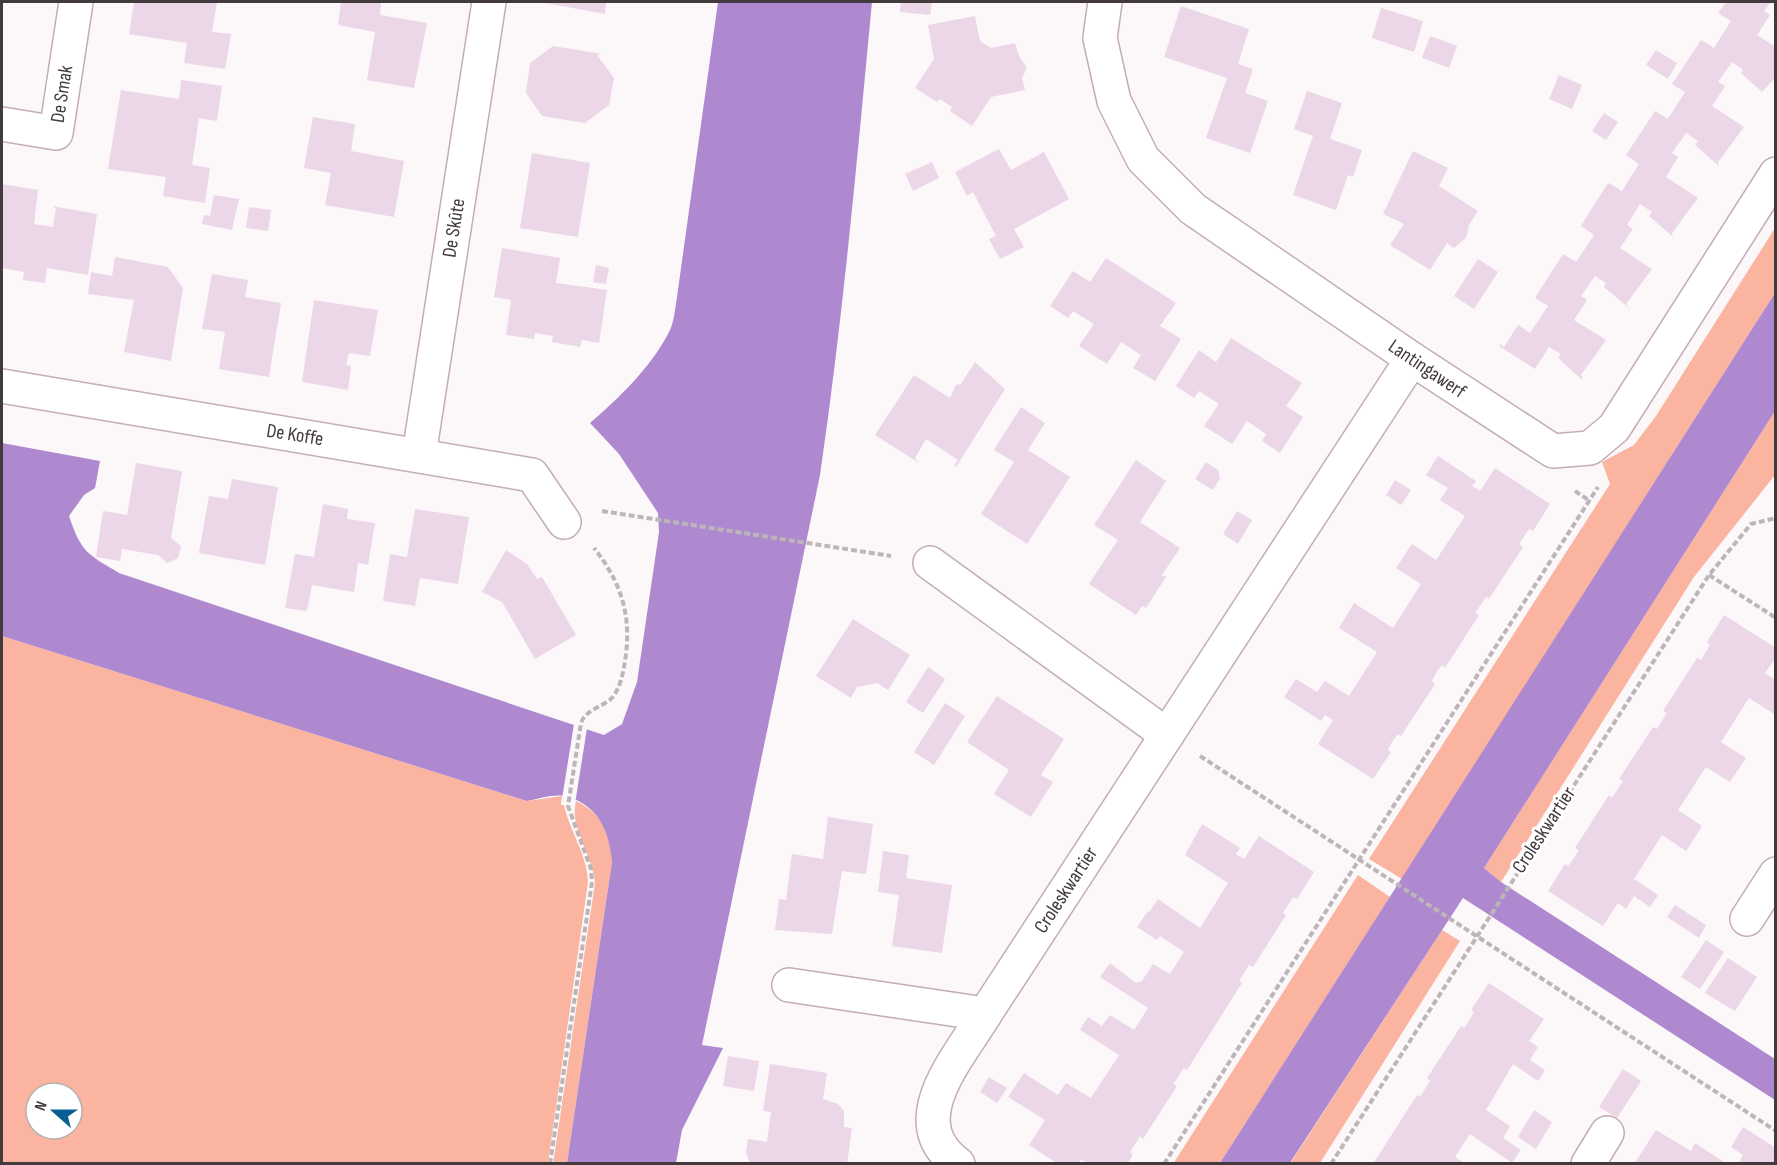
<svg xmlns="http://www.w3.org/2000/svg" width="1777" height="1165" font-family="'Sofia Sans Condensed',sans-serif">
	<rect width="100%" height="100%" fill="#fcf7f9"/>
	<g fill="#fbb4a0" fill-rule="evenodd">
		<path d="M1775 228V293L1402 879 1369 859 1610 484 1602 462 1634 445 1656 416Z"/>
		<path d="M1775 411V475L1694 577 1501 882 1484 868Z"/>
		<path d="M2 636 527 801 562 796 561 805H564C570 832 587 854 588 882L548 1163H2ZM36 1093H72V1129H36Z"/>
		<path d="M576 801C603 814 609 833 612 862L567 1163 553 1164 595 883C593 855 569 828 576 801Z"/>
		<path d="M1358 875 1390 897 1220 1163 1173 1164Z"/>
		<path d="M1442 930 1460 941 1320 1163 1290 1164Z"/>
	</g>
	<g fill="#af89d0">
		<path d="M718 2H872C857 160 843 318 820 475L702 1045 723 1048 682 1130 676 1163H567L612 862C609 830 598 804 564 796 553 794 538 799 527 801L2 636V443L100 461 95 488 84 495 69 516C81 552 87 554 119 573L604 735 622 724 637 682 659 532 658 513 619 454 590 423C619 398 650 368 668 334 674 324 675 309 677 297Z"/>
		<path d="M1775 293V411L1484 868 1501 882 1775 1059V1100L1463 898 1290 1163H1220Z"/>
	</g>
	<path fill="#fcf7f9" d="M574 724 587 728 575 804 562 799Z"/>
	<g fill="#ebd7e8">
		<path d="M134 2H217L212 32 231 34 225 69 184 63 187 43 129 34Z"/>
		<path d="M341 2H381L380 15 427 23 414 88 367 80 375 32 338 25Z"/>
		<path d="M540 2H606L605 14Z"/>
		<path d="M901 2H932L930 15 900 12Z"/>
		<path d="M1726 2H1771L1764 11 1770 15 1757 35 1776 47V77L1762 92 1741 73 1743 70 1732 62 1718 82 1725 86 1712 106 1744 127 1718 162 1719 166 1695 145 1698 141 1686 133 1672 153 1678 157 1666 177 1698 198 1672 233 1673 237 1649 216 1652 212 1640 204 1627 225 1633 229 1620 248 1652 269 1626 304 1630 309 1604 287 1606 283 1595 276 1581 296 1587 300 1574 320 1606 340 1581 375 1583 378 1581 379 1558 358 1561 354 1549 347 1535 369 1499 346 1500 344 1504 347 1518 325 1530 333 1548 306 1535 298 1563 254 1576 262 1594 235 1581 226 1606 186 1609 183 1622 191 1639 164 1626 155 1655 111 1668 119 1685 92 1672 84 1701 40 1714 48 1731 21 1718 13Z"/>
		<path d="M1181 6 1249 29 1238 64 1253 69 1245 93 1268 101 1250 153 1206 138 1227 78 1164 57Z"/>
		<path d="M1381 8 1423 21 1414 52 1372 38Z"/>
		<path d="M975 16 980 41 991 48 1015 43 1019 56 1027 68 1022 78 1025 90 991 97 972 126 950 111 952 107 940 99 937 102 915 88 934 59 928 25Z"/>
		<path d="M1430 36 1457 46 1449 68 1422 58Z"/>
		<path d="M553 46 602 54 597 55 614 78 609 105 585 123 542 116 526 93 530 63Z"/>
		<path d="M1656 50 1677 63 1668 79 1646 65Z"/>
		<path d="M1559 75 1582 85 1572 109 1549 99Z"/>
		<path d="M181 80 222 86 217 121 199 118 192 165 210 168 205 203 163 196 166 177 108 169 121 90 179 99Z"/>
		<path d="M1307 91 1342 103 1330 139 1362 150 1353 177 1348 175 1336 210 1293 195 1313 136 1294 129Z"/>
		<path d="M1604 113 1618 122 1606 140 1592 131Z"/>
		<path d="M313 117 355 124 351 151 404 161 394 217 325 205 331 173 304 168Z"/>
		<path d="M999 149 1011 170 1044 152 1069 199 1014 229 1024 247 1000 259 989 239 996 236 973 192 967 196 955 172Z"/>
		<path d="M1413 151 1448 168 1439 186 1478 211 1469 225 1466 238 1454 248 1447 243 1430 270 1390 245 1404 224 1383 214Z"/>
		<path d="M532 153 590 163 578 237 520 228Z"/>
		<path d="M932 162 939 178 913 191 905 174Z"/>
		<path d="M2 184 38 190 34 224 53 227 56 209 52 206 97 214 88 275 47 268 45 283 23 280 24 272 2 268Z"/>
		<path d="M214 195 239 199 232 230 202 224 204 215 210 216Z"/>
		<path d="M249 207 271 210 268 231 246 228Z"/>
		<path d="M502 248 560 258 556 283 607 290 599 343 582 340 580 347 552 342 553 336 535 333 534 339 506 335 511 300 494 297Z"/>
		<path d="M115 257 168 267 183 288 171 361 124 352 134 300 88 294 91 272 112 276Z"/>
		<path d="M1106 258 1176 303 1160 326 1181 339 1155 381 1133 368 1141 355 1121 342 1107 364 1079 346 1094 324 1073 311 1068 318 1050 306 1073 271 1090 282Z"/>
		<path d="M1478 259 1498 272 1474 309 1454 296Z"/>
		<path d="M596 265 609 268 606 284 593 282Z"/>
		<path d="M212 274 248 280 245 297 281 303 269 377 219 369 225 332 202 329Z"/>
		<path d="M314 300 378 310 370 356 349 353 346 365 351 366 348 390 302 382Z"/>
		<path d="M1231 338 1302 383 1286 406 1303 417 1280 453 1262 441 1266 434 1247 421 1232 444 1204 426 1219 404 1199 391 1194 398 1176 386 1199 350 1216 362Z"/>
		<path d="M975 362 1005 389 956 467 954 466 958 460 926 439 915 458 919 463 875 435 914 375 950 398 956 385 961 384Z"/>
		<path d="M1021 407 1045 423 1028 450 1070 477 1027 544 981 514 1014 462 994 450Z"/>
		<path d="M1438 456 1476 481 1472 486 1480 491 1495 468 1550 504 1533 531 1529 529 1519 544 1523 547 1489 599 1486 597 1475 613 1479 615 1445 668 1442 665 1436 673 1432 681 1435 684 1401 736 1398 734 1392 742 1388 750 1391 752 1373 779 1318 744 1333 720 1325 715 1321 721 1284 697 1296 679 1317 692 1325 681 1349 696 1377 652 1339 628 1354 603 1393 628 1421 584 1396 568 1412 544 1436 560 1465 516 1440 500 1448 488 1426 475Z"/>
		<path d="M1136 460 1166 481 1140 522 1180 548 1162 575 1166 577 1146 608 1142 606 1136 615 1089 584 1118 540 1094 525Z"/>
		<path d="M1206 462 1218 470 1220 478 1213 490 1195 479Z"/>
		<path d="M136 463 182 471 171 538 181 546 178 558 167 563 158 555 122 549 120 561 96 557 103 511 127 515Z"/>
		<path d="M232 479 278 487 265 565 199 553 209 496 228 499Z"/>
		<path d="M1395 480 1411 490 1401 505 1386 495Z"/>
		<path d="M323 504 348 509 347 519 375 523 368 565 358 563 354 592 312 585 307 611 285 608 295 554 314 557Z"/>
		<path d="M415 509 469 517 458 584 420 578 415 606 383 601 390 554 407 557Z"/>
		<path d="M1237 511 1252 520 1238 544 1223 534Z"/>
		<path d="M506 550 527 564 537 579 542 577 576 635 535 659 502 602 482 592Z"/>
		<path d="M1724 615 1776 648V658L1765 673 1774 679 1776 675V711L1774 714 1749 698 1721 742 1746 758 1730 782 1706 767 1678 810 1702 826 1694 839 1686 851 1662 835 1634 879 1658 895 1650 907 1634 896 1626 909 1618 903 1603 926 1548 891 1565 864 1568 866 1574 858 1579 850 1575 848 1609 795 1612 798 1623 781 1619 779 1653 727 1657 729 1667 713 1663 711 1697 658 1701 660 1710 645 1707 642Z"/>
		<path d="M853 619 910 655 888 690 877 683 857 687 851 698 816 676Z"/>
		<path d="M928 667 945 679 923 713 906 702Z"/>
		<path d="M997 696 1064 739 1041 775 1053 782 1031 817 994 794 1009 770 967 742Z"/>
		<path d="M945 703 965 716 934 765 914 752Z"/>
		<path d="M828 817 873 824 866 874 842 871 832 934 775 930 779 899 786 900 792 854 823 859Z"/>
		<path d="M1202 824 1240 848 1236 854 1244 859 1259 836 1314 872 1297 899 1293 897 1283 913 1286 915 1253 967 1249 965 1239 981 1242 983 1187 1070 1184 1068 1173 1084 1177 1086 1143 1139 1140 1136 1130 1152 1133 1155 1127 1164H1087L1081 1159 1079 1164H1058L1029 1145 1045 1120 1008 1097 1024 1073 1058 1095 1066 1083 1091 1098 1119 1055 1080 1030 1088 1017 1102 1026 1110 1015 1134 1030 1148 1008 1100 977 1110 963 1136 983 1142 981 1153 964 1170 974 1184 952 1160 936 1157 940 1137 927 1148 911 1149 912 1158 899 1200 928 1228 883 1185 855Z"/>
		<path d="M883 851 909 855 906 878 952 885 942 953 892 946 899 895 878 892Z"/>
		<path d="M1675 905 1706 925 1699 938 1667 917Z"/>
		<path d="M1706 940 1724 952 1700 989 1681 977Z"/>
		<path d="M1728 958 1757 977 1735 1011 1705 993Z"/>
		<path d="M1489 983 1544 1019 1529 1041 1538 1047 1530 1060 1545 1070 1538 1081 1513 1064 1486 1110 1510 1126 1503 1138 1521 1150 1512 1163 1470 1134 1455 1157 1466 1164H1373L1417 1095 1420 1097 1430 1081 1427 1078 1461 1026 1464 1028 1469 1021 1474 1012 1471 1010Z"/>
		<path d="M728 1056 759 1061 754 1091 723 1086Z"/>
		<path d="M770 1064 827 1073 823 1099 838 1104 844 1111V1127L852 1128 847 1164H750L746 1153 748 1139 767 1142 771 1112 763 1111Z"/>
		<path d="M1623 1069 1641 1081 1617 1118 1599 1107Z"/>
		<path d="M989 1077 1007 1088 997 1103 980 1092Z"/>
		<path d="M1534 1110 1552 1122 1536 1149 1518 1137Z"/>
		<path d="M1743 1127 1776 1148V1164H1738L1743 1155 1731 1147Z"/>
		<path d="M1656 1130 1691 1151 1695 1143 1727 1164H1634Z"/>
	</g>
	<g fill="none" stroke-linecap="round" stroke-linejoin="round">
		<g stroke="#c5adb6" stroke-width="36">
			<g id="minor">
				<path d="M1105 2 1100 38 1114 101 1143 159 1193 209 1412 359 1553 451 1590 448 1614 428 1776 174"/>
				<path d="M2 124 56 133 76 2"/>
				<path d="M2 386 532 475 564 522"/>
				<path d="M419 455 489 2"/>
				<path d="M930 563 1167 735"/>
				<path d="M1747 919 1776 874"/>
				<path d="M789 985 985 1014"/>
				<path d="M958 1164C900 1121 958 1059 985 1014L1412 359"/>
				<path d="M1588 1164 1607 1133"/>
			</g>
		</g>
		<g stroke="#bdb6b9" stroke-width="4" stroke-dasharray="6 3" stroke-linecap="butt">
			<path d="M1575 491 1590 501"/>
			<path d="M602 511 891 556"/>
			<path d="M1709 575 1776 618"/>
			<path d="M1200 756 1776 1131"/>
			<path d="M550 1164 592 882 591 869 568 806 581 723C587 707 607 707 615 694 622 682 624 668 626 654 631 612 620 581 594 548"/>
			<path d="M1164 1164 1598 487"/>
			<path d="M1331 1164 1709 575 1751 524 1776 518"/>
		</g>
		<use href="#minor" stroke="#fff" stroke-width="33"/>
	</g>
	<g text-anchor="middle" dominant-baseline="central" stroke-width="6" stroke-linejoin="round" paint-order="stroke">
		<g font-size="20" fill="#433a3d" stroke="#fff">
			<text transform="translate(62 94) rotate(-81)">De Smak</text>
			<text transform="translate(454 228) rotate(-81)">De Skûte</text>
			<text transform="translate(1427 369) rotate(34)">Lantingawerf</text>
			<text transform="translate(295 435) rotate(9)">De Koffe</text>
			<text transform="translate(1544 830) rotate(-57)">Croleskwartier</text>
			<text transform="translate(1066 890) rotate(-57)">Croleskwartier</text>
		</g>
	</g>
	<rect width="1777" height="1165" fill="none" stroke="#433a3d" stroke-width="6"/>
	<g transform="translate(54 1111) rotate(291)"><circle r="28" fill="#ffffff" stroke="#b4b0b1" stroke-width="1.5"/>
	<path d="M0-4.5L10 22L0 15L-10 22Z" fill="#095f91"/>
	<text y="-9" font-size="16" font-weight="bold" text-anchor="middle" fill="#433a3d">N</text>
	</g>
</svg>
